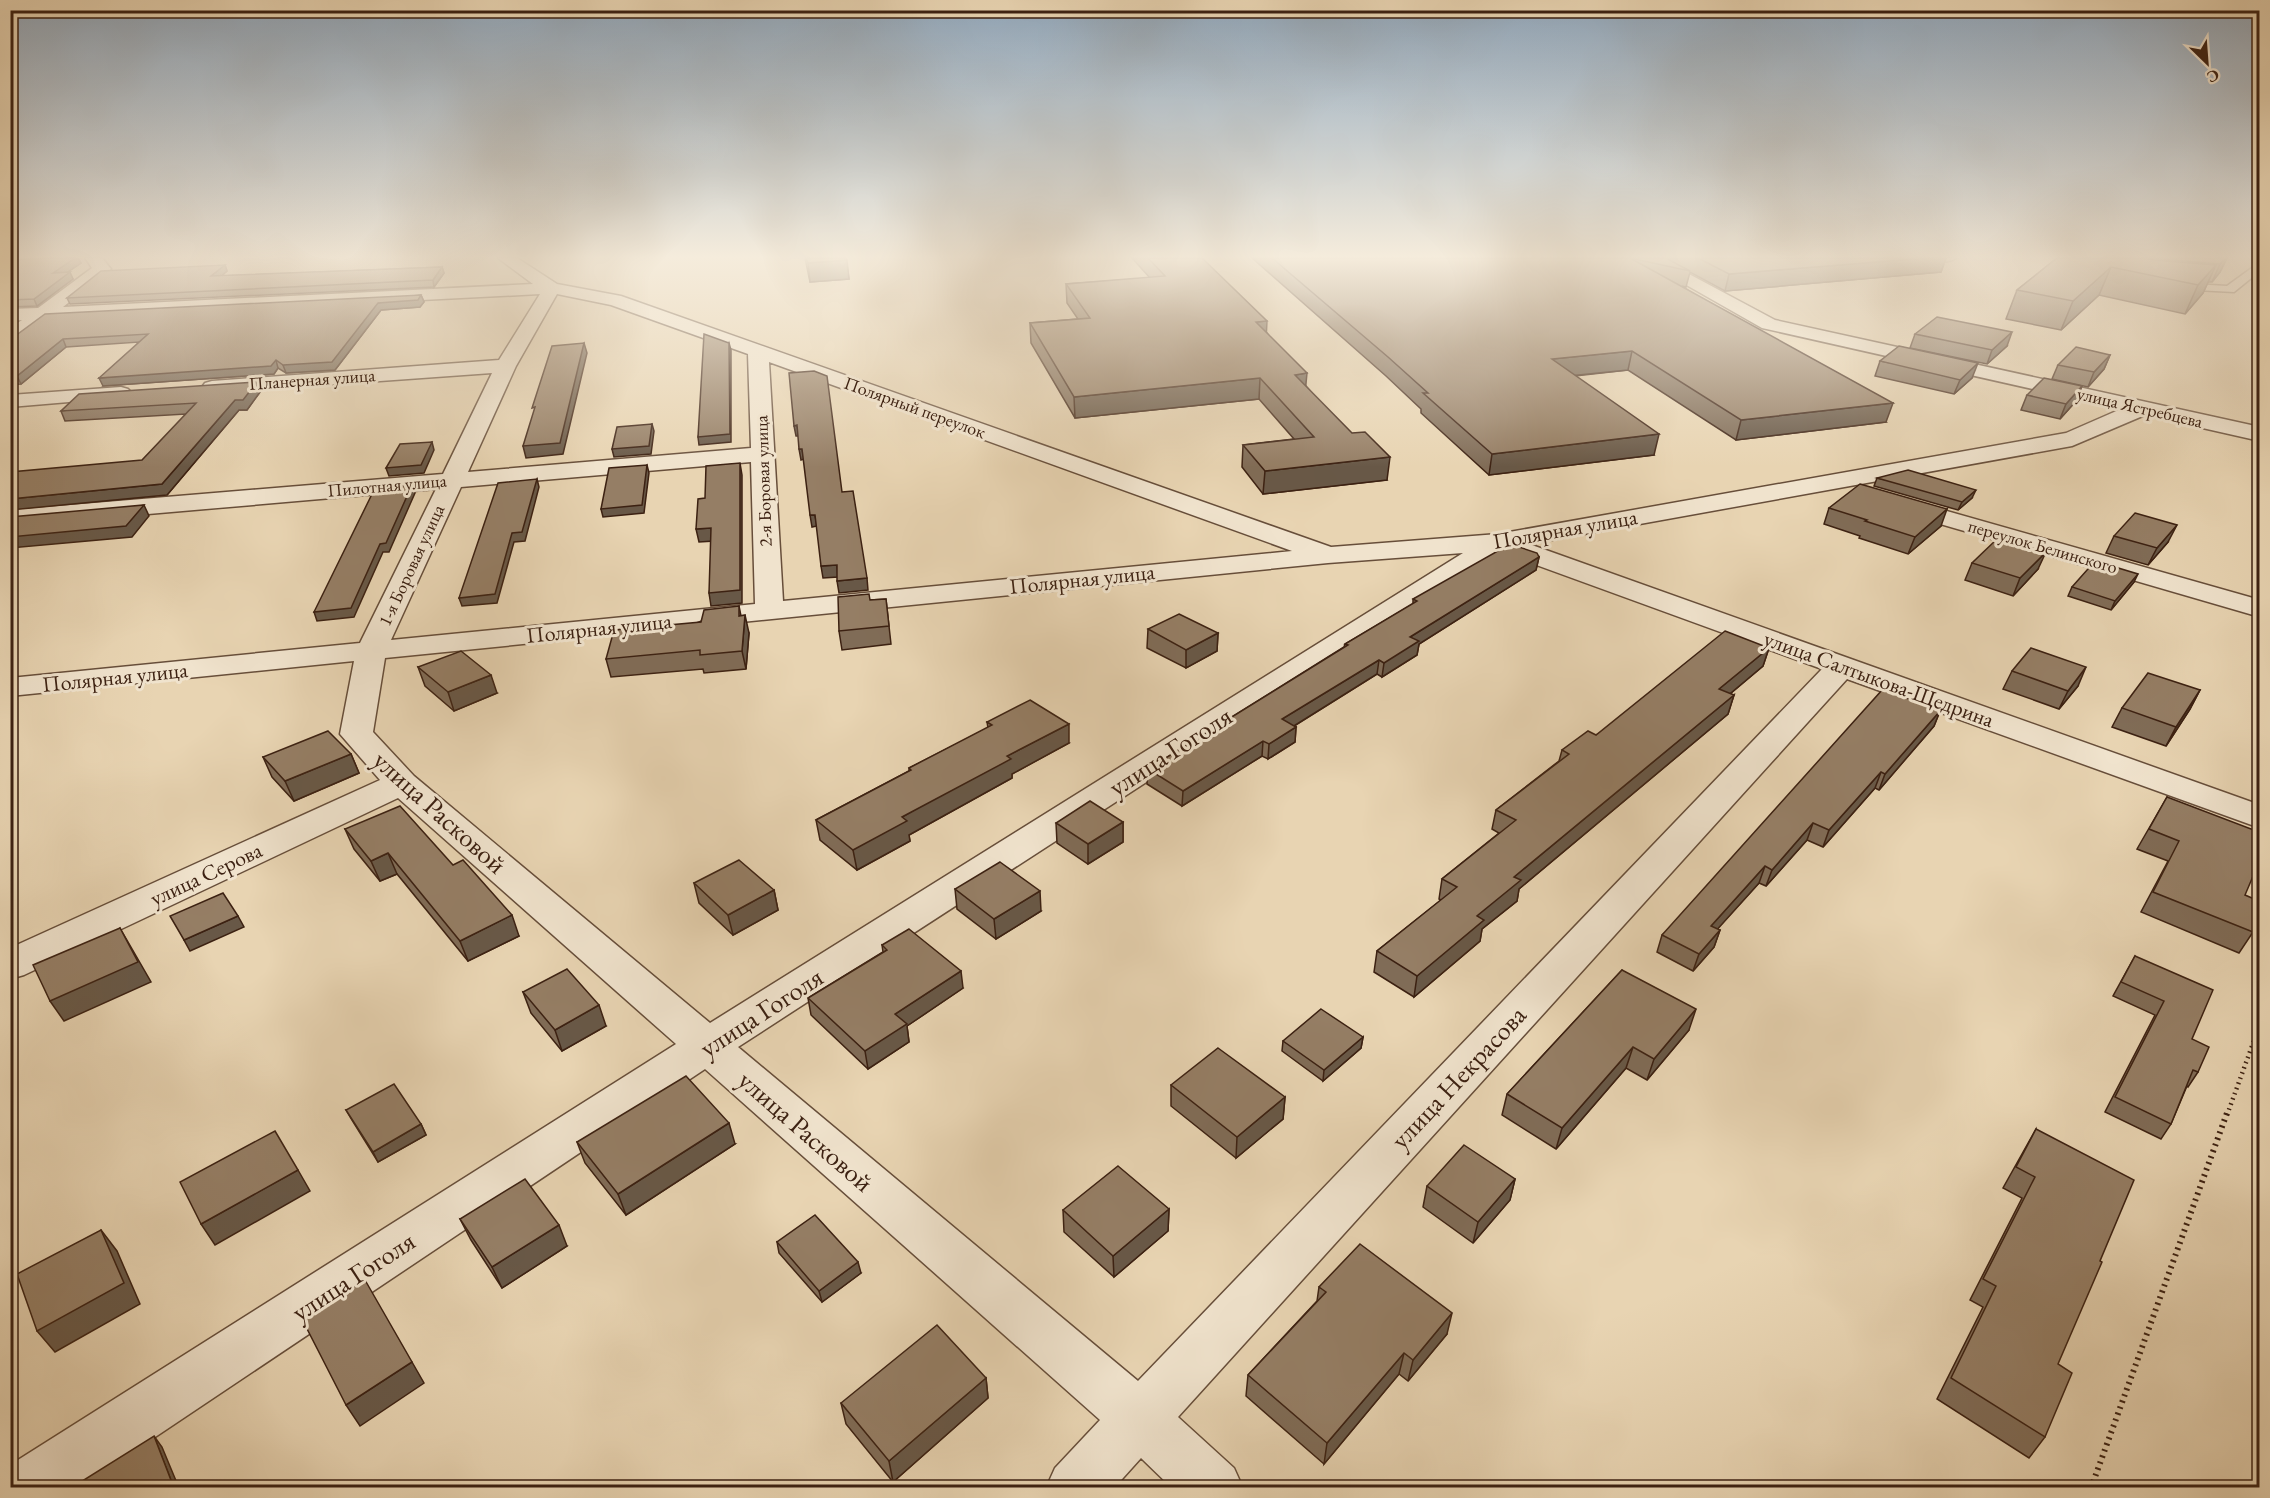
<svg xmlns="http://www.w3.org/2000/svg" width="2270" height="1498" font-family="'EB Garamond',serif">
	<rect width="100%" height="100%" fill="#e8d4b2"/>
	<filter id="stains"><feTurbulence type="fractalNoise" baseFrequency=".00333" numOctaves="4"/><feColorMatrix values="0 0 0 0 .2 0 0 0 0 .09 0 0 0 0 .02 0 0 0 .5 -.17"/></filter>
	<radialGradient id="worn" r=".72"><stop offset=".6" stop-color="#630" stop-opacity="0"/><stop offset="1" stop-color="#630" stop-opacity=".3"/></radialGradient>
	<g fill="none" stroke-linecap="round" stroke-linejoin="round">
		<g stroke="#674e3a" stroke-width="3">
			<g id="service">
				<path d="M1923 258H1956C1949 263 1930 263 1923 258Z"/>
				<path d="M2260 262V271L2234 292 2177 289 2171 286 2177 283 2227 286Z"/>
			</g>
		</g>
		<g stroke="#674e3a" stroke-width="3">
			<g id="minor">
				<path d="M85 258H102L111 269 63 307 533 284 498 258H517L557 284 621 296 1331 547 1498 534 2066 433 2121 409 1762 328 1639 258H1659L1775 320 2260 427V441L2145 415 2072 446 1529 544 2260 805V828L1847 679 1178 1417 1234 1468 1243 1488H1172L1141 1458 1114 1488H1046L1055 1468 1100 1420 705 1069 79 1488H10V1465L676 1044 398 798 24 975 10 979V948L380 780 340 734 354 661 10 696V678L360 643 436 489 10 526V510L443 474 492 373 212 393 205 391 202 387 205 383 212 381 499 360 540 294 48 319 17 342 10 344V328L22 320 10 321V309L38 308 92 268ZM557 294 611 305 748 354 751 448 468 472 516 366ZM769 362 1292 551 783 601ZM751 462 755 604 391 640 461 487ZM1501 552 1822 669 1138 1381 738 1047ZM1463 553 710 1023 414 776 373 732 385 658 1328 563Z"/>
				<path d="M121 387 128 389 132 393 128 397 10 407V395Z"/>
				<path d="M1901 498 2260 600V617L1892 510 1889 505 1892 500Z"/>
			</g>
		</g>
		<path stroke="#3c2112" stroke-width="4.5" stroke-dasharray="1.5 4" stroke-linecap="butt" d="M2227 1115 2260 1024"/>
		<path stroke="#3c2112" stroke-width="6" stroke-dasharray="2 4.5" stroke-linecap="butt" d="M2091 1488 2227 1113"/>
		<use href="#service" fill="#f0e3cd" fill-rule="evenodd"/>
		<use href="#minor" fill="#f0e3cd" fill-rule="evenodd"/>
	</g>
	<g fill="#806c57" stroke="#3c2112" stroke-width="1.5">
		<path d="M51 258H78L81 263 67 272 73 279 37 306 10 307V260Z"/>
		<path d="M805 258H846L849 279 810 282Z"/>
		<path d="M1132 258H1202L1267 333 1306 386 1387 480 1263 494 1242 467 1243 445 1294 439 1259 399 1075 418 1031 343 1030 323 1078 319 1067 303 1066 284 1150 278Z"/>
		<path d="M1252 258H1946L1941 272 1725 291 1690 272 1686 287 1682 286 1886 422 1736 440 1628 370 1575 376 1654 455 1489 475 1421 413V409L1386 376Z"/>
		<path d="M2057 258H2227L2220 272 2212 282H2208L2203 293 2185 314 2099 295 2061 330 2006 319 2017 290Z"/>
		<path d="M225 265 227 271 221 276 442 267 444 273 434 287 70 304 67 298Z"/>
		<path d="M421 295 424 302 420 307 381 310 335 370 286 373 278 368 274 374 103 386 139 342 66 347 21 384 10 385V338Z"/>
		<path d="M1915 334 2007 346 1987 364 1910 348Z"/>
		<path d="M2110 355 2104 369 2088 387 2052 379 2058 365Z"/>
		<path d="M1880 361 1972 378 1954 394 1875 376Z"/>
		<path d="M257 382 260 392 247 410H239L167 495 186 414 65 421 61 411Z"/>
		<path d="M2082 386 2076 401 2060 419 2021 410 2027 395Z"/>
		<path d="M1877 478 1972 498 1958 510 1874 486Z"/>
		<path d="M1829 508 1941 526 1908 554 1859 538 1860 536 1824 524Z"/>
		<path d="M2114 536 2168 542 2148 565 2106 553Z"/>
		<path d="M1539 557 1536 570 1419 644 1417 655 1382 677 1377 674 1294 726 1296 727 1295 742 1268 759 1262 756 1182 806 1147 784 1148 769 1344 647 1345 644 1413 604V599Z"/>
		<path d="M1972 563 2038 569 2013 596 1965 580Z"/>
		<path d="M2134 582 2111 610 2068 596 2072 587Z"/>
		<path d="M886 599 891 644 842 650 839 631 870 600Z"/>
		<path d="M739 606 741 616 749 633 746 669 704 673 703 669 611 677 606 659Z"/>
		<path d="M1148 629 1218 633 1217 651 1186 668 1147 648Z"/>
		<path d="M1769 648 1763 666 1730 694 1734 695 1728 714 1519 889 1517 901 1482 929 1480 941 1414 997 1374 972 1377 951 1441 900 1439 899 1442 879 1499 833 1492 829 1496 810 1559 761 1562 750 1596 735Z"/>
		<path d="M418 667 497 693 454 711 425 686Z"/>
		<path d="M2012 671 2078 686 2059 709 2003 689Z"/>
		<path d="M2200 690 2190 709 2166 746 2112 727 2122 708Z"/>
		<path d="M1940 711 1934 726 1879 790 1875 788 1823 847 1807 840 1766 886 1759 883 1717 929 1720 930 1714 947 1693 971 1657 952 1662 935Z"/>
		<path d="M987 722 1069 743 1012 774V778L909 835 910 841 857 870 820 840 816 820 909 771V768L988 728Z"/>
		<path d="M351 754 359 773 294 801 272 777 263 757Z"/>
		<path d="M2167 797 2245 895 2253 932 2239 953 2141 912 2168 861 2137 849Z"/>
		<path d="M1123 822V842L1088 864 1057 843 1056 823Z"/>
		<path d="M345 829 453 865 519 936 468 961 397 874 380 881 354 849Z"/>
		<path d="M694 883 774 890 778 910 733 935 699 903Z"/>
		<path d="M955 889 1041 911 996 939 957 909Z"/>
		<path d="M882 945 963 988 907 1026 909 1042 868 1069 811 1015 808 998 883 952Z"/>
		<path d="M2135 956 2192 1039 2198 1072 2188 1087 2187 1086 2171 1124 2161 1139 2105 1112 2155 1015 2113 996Z"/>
		<path d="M1622 970 1689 1030 1647 1080 1626 1068 1556 1149 1502 1115 1507 1094Z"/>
		<path d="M523 992 606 1026 562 1051 531 1013Z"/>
		<path d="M1363 1037 1361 1048 1323 1081 1282 1051 1283 1041Z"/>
		<path d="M1171 1085 1285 1097 1283 1119 1236 1158 1171 1106Z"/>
		<path d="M346 1110 421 1124 426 1135 378 1162 352 1120Z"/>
		<path d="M2036 1129 2058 1364 2045 1437 2029 1458 1937 1399 1983 1307 1970 1300 2022 1198 2003 1188Z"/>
		<path d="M577 1142 735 1144 626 1215 585 1163Z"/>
		<path d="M1515 1179 1510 1200 1473 1243 1423 1207 1427 1186Z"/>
		<path d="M1169 1209 1168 1231 1114 1277 1064 1232 1063 1210Z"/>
		<path d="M460 1219 567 1246 502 1288 471 1240Z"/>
		<path d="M777 1242 861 1273 822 1302 779 1253Z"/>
		<path d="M1319 1287 1447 1334 1408 1381 1399 1374 1324 1464 1246 1396 1248 1375 1317 1301Z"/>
		<path d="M986 1378 988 1398 893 1482 846 1424 841 1403Z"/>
	</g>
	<g fill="#685847" stroke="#3c2112" stroke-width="1.5">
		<path d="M75 258H78L81 263 56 280 53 273Z"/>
		<path d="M1926 258H1946L1941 272 1725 291 1729 274Z"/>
		<path d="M2226 258H2227L2220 272 2212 282 2220 264Z"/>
		<path d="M847 260 849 279 810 282 808 263Z"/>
		<path d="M225 265 227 271 214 283 211 276Z"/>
		<path d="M2216 265 2203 293 2185 314 2198 285Z"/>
		<path d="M442 267 444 273 434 287 433 280Z"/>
		<path d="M2111 267 2099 295 2061 330 2073 301Z"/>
		<path d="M70 272 73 279 37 306 34 299Z"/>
		<path d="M421 295 424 302 420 307 381 310 335 370 286 373 283 365 378 303Z"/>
		<path d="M10 317 14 323 10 326Z"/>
		<path d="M1267 321 1266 341 1256 322Z"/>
		<path d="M2012 332 2007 346 1987 364 1992 350Z"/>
		<path d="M63 339 66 347 21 384 17 376Z"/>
		<path d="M584 343 587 353 563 454 526 458 523 446Z"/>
		<path d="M729 343 731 350V442L699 445 698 437Z"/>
		<path d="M1632 351 1628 370 1549 378 1552 359Z"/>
		<path d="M2110 355 2104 369 2088 387 2094 372Z"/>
		<path d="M276 360 278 368 274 374 103 386 99 378Z"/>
		<path d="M1978 363 1972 378 1954 394 1960 380Z"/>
		<path d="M1307 373 1305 394 1295 375Z"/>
		<path d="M1260 378 1259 399 1075 418 1074 397Z"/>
		<path d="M257 382 260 392 247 410H239L167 495 10 510V499L162 484 235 400Z"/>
		<path d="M2082 386 2076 401 2060 419 2066 404Z"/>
		<path d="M1893 403 1886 422 1736 440 1741 420Z"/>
		<path d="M652 424 654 431 651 454 614 457 612 449Z"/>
		<path d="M797 425 799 436H796L794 426Z"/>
		<path d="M1659 434 1654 455 1489 475 1492 454Z"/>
		<path d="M432 442 434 450 424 473 389 476 386 468Z"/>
		<path d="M799 449H802L804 459 801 460Z"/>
		<path d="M1390 457 1387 480 1263 494 1265 471Z"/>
		<path d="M740 463 742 475V603L711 606 709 593Z"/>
		<path d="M647 465 649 473 644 513 603 517 601 509Z"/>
		<path d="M537 479 539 487 525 541 514 542 497 603 462 606 459 598 512 533Z"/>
		<path d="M412 485 415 493 389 552H383L354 617 317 621 314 612 380 544Z"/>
		<path d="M1976 490 1972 498 1958 510 1962 502Z"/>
		<path d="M144 505 149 516 132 537 10 548V537Z"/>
		<path d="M1947 509 1941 526 1908 554 1915 537Z"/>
		<path d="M810 515H815L817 526 812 527Z"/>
		<path d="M2177 525 2168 542 2148 565 2157 548Z"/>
		<path d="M711 528 714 541 699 542 696 529Z"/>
		<path d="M2046 552 2038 569 2013 596 2020 578Z"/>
		<path d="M1539 557 1536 570 1419 644 1417 655 1382 677 1384 663 1410 637Z"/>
		<path d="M837 565 838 577 823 578 821 566Z"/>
		<path d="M2138 574 2134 582 2111 610 2115 601Z"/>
		<path d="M867 578 868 590 839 593 837 581Z"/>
		<path d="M745 615 749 633 746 669 742 651Z"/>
		<path d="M1218 633 1217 651 1186 668V650Z"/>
		<path d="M1769 648 1763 666 1713 708 1719 689Z"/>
		<path d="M1379 660 1377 674 1281 734 1282 719Z"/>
		<path d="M2086 667 2078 686 2059 709 2068 691Z"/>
		<path d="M491 675 497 693 454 711 448 692Z"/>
		<path d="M2200 690 2190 709 2166 746 2176 727Z"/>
		<path d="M1734 695 1728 714 1519 889 1517 901 1482 929 1480 941 1414 997 1417 976 1514 877Z"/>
		<path d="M1940 711 1934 726 1879 790 1885 774Z"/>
		<path d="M1069 724V743L1012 774V778L909 835 910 841 857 870 853 850 902 817 1007 756Z"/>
		<path d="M1296 727 1295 742 1268 759 1269 744Z"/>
		<path d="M1263 741 1262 756 1182 806 1183 791Z"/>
		<path d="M351 754 359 773 294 801 285 781Z"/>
		<path d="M1881 772 1875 788 1823 847 1829 830Z"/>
		<path d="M1123 822V842L1088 864V844Z"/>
		<path d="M1813 823 1807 840 1766 886 1772 870Z"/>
		<path d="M388 853 397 874 380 881 371 861Z"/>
		<path d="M1765 866 1759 883 1705 943 1711 926Z"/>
		<path d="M774 890 778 910 733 935 728 915Z"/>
		<path d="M1040 891 1041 911 996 939 994 919Z"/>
		<path d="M512 915 519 936 468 961 460 941Z"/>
		<path d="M238 916 244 927 190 951 184 940Z"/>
		<path d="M120 928 151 982 64 1021 50 1001Z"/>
		<path d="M1720 930 1714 947 1693 971 1699 954Z"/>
		<path d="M961 971 963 988 907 1026 909 1042 868 1069 865 1051 895 1014Z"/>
		<path d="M599 1005 606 1026 562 1051 555 1030Z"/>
		<path d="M1696 1009 1689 1030 1647 1080 1654 1059Z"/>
		<path d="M1363 1037 1361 1048 1323 1081 1324 1070Z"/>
		<path d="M1633 1047 1626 1068 1556 1149 1562 1128Z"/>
		<path d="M1285 1097 1283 1119 1236 1158 1237 1137Z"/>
		<path d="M729 1123 735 1144 626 1215 618 1194Z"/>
		<path d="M421 1124 426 1135 378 1162 373 1152Z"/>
		<path d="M298 1170 310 1191 215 1245 201 1224Z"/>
		<path d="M1515 1179 1510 1200 1473 1243 1478 1222Z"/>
		<path d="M1169 1209 1168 1231 1114 1277 1113 1256Z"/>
		<path d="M559 1225 567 1246 502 1288 492 1267Z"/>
		<path d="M101 1230 117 1251 140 1304 55 1352 37 1331Z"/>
		<path d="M858 1262 861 1273 822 1302 819 1291Z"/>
		<path d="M1452 1313 1447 1334 1408 1381 1413 1360Z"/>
		<path d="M1404 1353 1399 1374 1324 1464 1327 1443Z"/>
		<path d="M412 1362 424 1383 360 1426 346 1405Z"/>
		<path d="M986 1378 988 1398 893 1482 889 1461Z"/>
		<path d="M154 1436 162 1447 179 1488H174Z"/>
	</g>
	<g fill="#957e65" stroke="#3c2112" stroke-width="1.5">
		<path d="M51 258H75L53 273 70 272 34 299 10 300V260Z"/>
		<path d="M806 258H846L847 260 808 263Z"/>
		<path d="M1148 258H1202L1267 321 1256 322 1307 373 1295 375 1352 433 1365 432 1390 457 1265 471 1243 445 1314 437 1260 378 1074 397 1030 323 1090 318 1066 284 1165 276Z"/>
		<path d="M1272 258H1666L1690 271 1630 258 1893 403 1741 420 1632 351 1552 359 1659 434 1492 454 1423 393H1428L1388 357Z"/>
		<path d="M1698 258H1926L1729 274Z"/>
		<path d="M2057 258H2146L2154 260 2216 265 2198 285 2111 267 2073 301 2017 290Z"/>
		<path d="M2147 258H2226L2220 264Z"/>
		<path d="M225 265 211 276 442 267 433 280 67 298 101 271Z"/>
		<path d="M421 295 418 300 378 303 332 362 283 365 276 360 271 366 99 378 148 334 63 339 17 376 10 377V338L15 336 45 314Z"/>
		<path d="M1937 317 2012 332 1992 350 1915 334Z"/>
		<path d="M704 334 729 343 730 434 698 437Z"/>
		<path d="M584 343 560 443 523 446 535 407 532 408 552 346Z"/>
		<path d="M1899 346 1978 363 1960 380 1880 361Z"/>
		<path d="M2076 347 2110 355 2094 372 2058 365Z"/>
		<path d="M814 371 827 376 842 492 853 491 867 578 837 581V565L821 566 815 515H810L802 449H799L797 425 794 426 789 373Z"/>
		<path d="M2044 378 2082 386 2066 404 2027 395Z"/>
		<path d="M257 382 243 400H235L162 484 10 499V472L142 460 196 403 61 411 79 394Z"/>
		<path d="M652 424 649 446 612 449 617 427Z"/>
		<path d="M432 442 421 465 386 468 400 444Z"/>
		<path d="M740 463V590L709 593 711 528 696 529 698 499 705 498 706 466Z"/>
		<path d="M647 465 642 505 601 509 609 468Z"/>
		<path d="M1908 470 1976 490 1962 502 1877 478Z"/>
		<path d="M537 479 522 532 512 533 495 594 459 598 498 483Z"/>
		<path d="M1860 484 1947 509 1915 537 1865 521 1867 520 1829 508Z"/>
		<path d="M412 485 386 543 380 544 351 608 314 612 375 488Z"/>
		<path d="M144 505 126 526 10 537V517Z"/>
		<path d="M2135 513 2177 525 2157 548 2114 536Z"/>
		<path d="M1998 538 2046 552 2020 578 1972 563Z"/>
		<path d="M1510 544 1537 553 1539 557 1410 637 1419 641 1384 663 1379 660 1282 719 1296 727 1269 744 1263 741 1183 791 1148 769 1348 645 1345 644 1417 601 1413 599Z"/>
		<path d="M2095 561 2138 574 2115 601 2072 587Z"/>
		<path d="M869 594 870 600 886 599 889 626 839 631 838 597Z"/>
		<path d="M739 606V616L745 615 742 651 700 655V650L606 659 614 630 701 622 704 610Z"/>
		<path d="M1179 614 1218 633 1186 650 1148 629Z"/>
		<path d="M1725 631 1769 648 1719 689 1734 695 1514 877 1521 880 1477 916 1484 920 1417 976 1377 951 1457 887 1442 879 1516 820 1496 810 1569 754 1562 750 1588 731 1596 735Z"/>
		<path d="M2031 648 2086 667 2068 691 2012 671Z"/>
		<path d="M461 651 491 675 448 692 418 667Z"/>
		<path d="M2148 673 2200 690 2176 727 2122 708Z"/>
		<path d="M1883 689 1940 711 1885 774 1881 772 1829 830 1813 823 1772 870 1765 866 1711 926 1720 930 1699 954 1662 935Z"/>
		<path d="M1030 700 1069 724 1007 756 1011 759 902 817 907 821 853 850 816 820 911 770 909 768 992 725 987 722Z"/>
		<path d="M328 731 351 754 285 781 263 757Z"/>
		<path d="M2167 797 2259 832V862L2245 895 2259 901V917L2253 932 2153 892 2179 841 2149 829Z"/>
		<path d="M1090 801 1123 822 1088 844 1056 823Z"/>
		<path d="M400 806 453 865 463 860 512 915 460 941 388 853 371 861 345 829Z"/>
		<path d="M739 860 774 890 728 915 694 883Z"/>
		<path d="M1000 862 1040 891 994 919 955 889Z"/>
		<path d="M223 893 238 916 184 940 170 916Z"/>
		<path d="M120 928 138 962 50 1001 33 965Z"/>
		<path d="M909 929 961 971 895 1014 907 1024 865 1051 808 998 887 950 882 945Z"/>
		<path d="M2135 956 2213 990 2192 1039 2209 1047 2198 1072 2193 1070 2171 1124 2115 1097 2164 1001 2121 982Z"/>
		<path d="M567 969 599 1005 555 1030 523 992Z"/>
		<path d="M1622 970 1696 1009 1654 1059 1633 1047 1562 1128 1507 1094Z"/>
		<path d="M1321 1009 1363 1037 1324 1070 1283 1041Z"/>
		<path d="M1218 1048 1285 1097 1237 1137 1171 1085Z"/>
		<path d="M686 1076 729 1123 618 1194 577 1142Z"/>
		<path d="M394 1084 421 1124 373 1152 346 1110Z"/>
		<path d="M2036 1129 2134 1180 2100 1261 2102 1262 2058 1364 2072 1373 2045 1437 1951 1378 1996 1286 1983 1279 2035 1177 2016 1167Z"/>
		<path d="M275 1131 298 1170 201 1224 180 1182Z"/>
		<path d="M1464 1145 1515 1179 1478 1222 1427 1186Z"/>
		<path d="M1118 1166 1169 1209 1113 1256 1063 1210Z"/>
		<path d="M525 1179 559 1225 492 1267 460 1219Z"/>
		<path d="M815 1215 858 1262 819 1291 777 1242Z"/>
		<path d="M101 1230 124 1283 37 1331 17 1274Z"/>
		<path d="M1360 1244 1452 1313 1413 1360 1404 1353 1327 1443 1248 1375 1326 1292 1319 1287Z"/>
		<path d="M365 1280 412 1362 346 1405 302 1319Z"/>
		<path d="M937 1325 986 1378 889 1461 841 1403Z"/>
		<path d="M154 1436 174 1488H71Z"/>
	</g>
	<linearGradient id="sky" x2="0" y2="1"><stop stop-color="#91a8bd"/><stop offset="0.55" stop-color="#f5ecdc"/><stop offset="1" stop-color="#f5ecdc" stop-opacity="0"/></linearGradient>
	<rect width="2270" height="467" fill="url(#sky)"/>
	<g text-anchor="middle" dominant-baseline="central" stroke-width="6" stroke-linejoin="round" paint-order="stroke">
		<g font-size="18" fill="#3c2112" stroke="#f0e3cd">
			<text transform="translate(312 379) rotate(-4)">Планерная улица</text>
			<text transform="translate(915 407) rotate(20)">Полярный переулок</text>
			<text transform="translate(2140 407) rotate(13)">улица Ястребцева</text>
			<text transform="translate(763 481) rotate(-92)">2-я Боровая улица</text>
			<text transform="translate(387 485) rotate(-5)">Пилотная улица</text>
			<text transform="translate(2043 546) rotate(16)">переулок Белинского</text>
			<text transform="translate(411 565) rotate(-65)">1-я Боровая улица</text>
		</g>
		<g font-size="22" fill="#3c2112" stroke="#f0e3cd">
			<text transform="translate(1565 529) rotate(-10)">Полярная улица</text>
			<text transform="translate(1082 579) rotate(-6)">Полярная улица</text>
			<text transform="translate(599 628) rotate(-6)">Полярная улица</text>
			<text transform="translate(115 677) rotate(-6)">Полярная улица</text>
			<text transform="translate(1879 679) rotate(20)">улица Салтыкова-Щедрина</text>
			<text transform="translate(206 874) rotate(-25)">улица Серова</text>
		</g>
		<g font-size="27" fill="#3c2112" stroke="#f0e3cd">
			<text transform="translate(1170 751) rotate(-33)">улица Гоголя</text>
			<text transform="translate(440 812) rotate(42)">улица Расковой</text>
			<text transform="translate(761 1012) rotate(-33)">улица Гоголя</text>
			<text transform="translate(1458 1077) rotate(-47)">улица Некрасова</text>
			<text transform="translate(806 1131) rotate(41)">улица Расковой</text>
			<text transform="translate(353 1276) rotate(-33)">улица Гоголя</text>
		</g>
	</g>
	<rect width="2270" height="1498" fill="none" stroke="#e8d4b2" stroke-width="36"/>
	<rect x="12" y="12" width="2246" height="1474" fill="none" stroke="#3c2112" stroke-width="3"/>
	<rect x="18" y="18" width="2234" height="1462" fill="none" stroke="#3c2112" stroke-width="1.5"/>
	<g transform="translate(2207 63) rotate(155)" stroke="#f0e3cd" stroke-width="4.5" paint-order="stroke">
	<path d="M0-4.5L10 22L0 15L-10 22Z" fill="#3c2112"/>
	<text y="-9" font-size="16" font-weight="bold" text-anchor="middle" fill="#3c2112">С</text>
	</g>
	<rect width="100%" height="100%" filter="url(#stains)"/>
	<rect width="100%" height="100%" fill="url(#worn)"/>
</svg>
